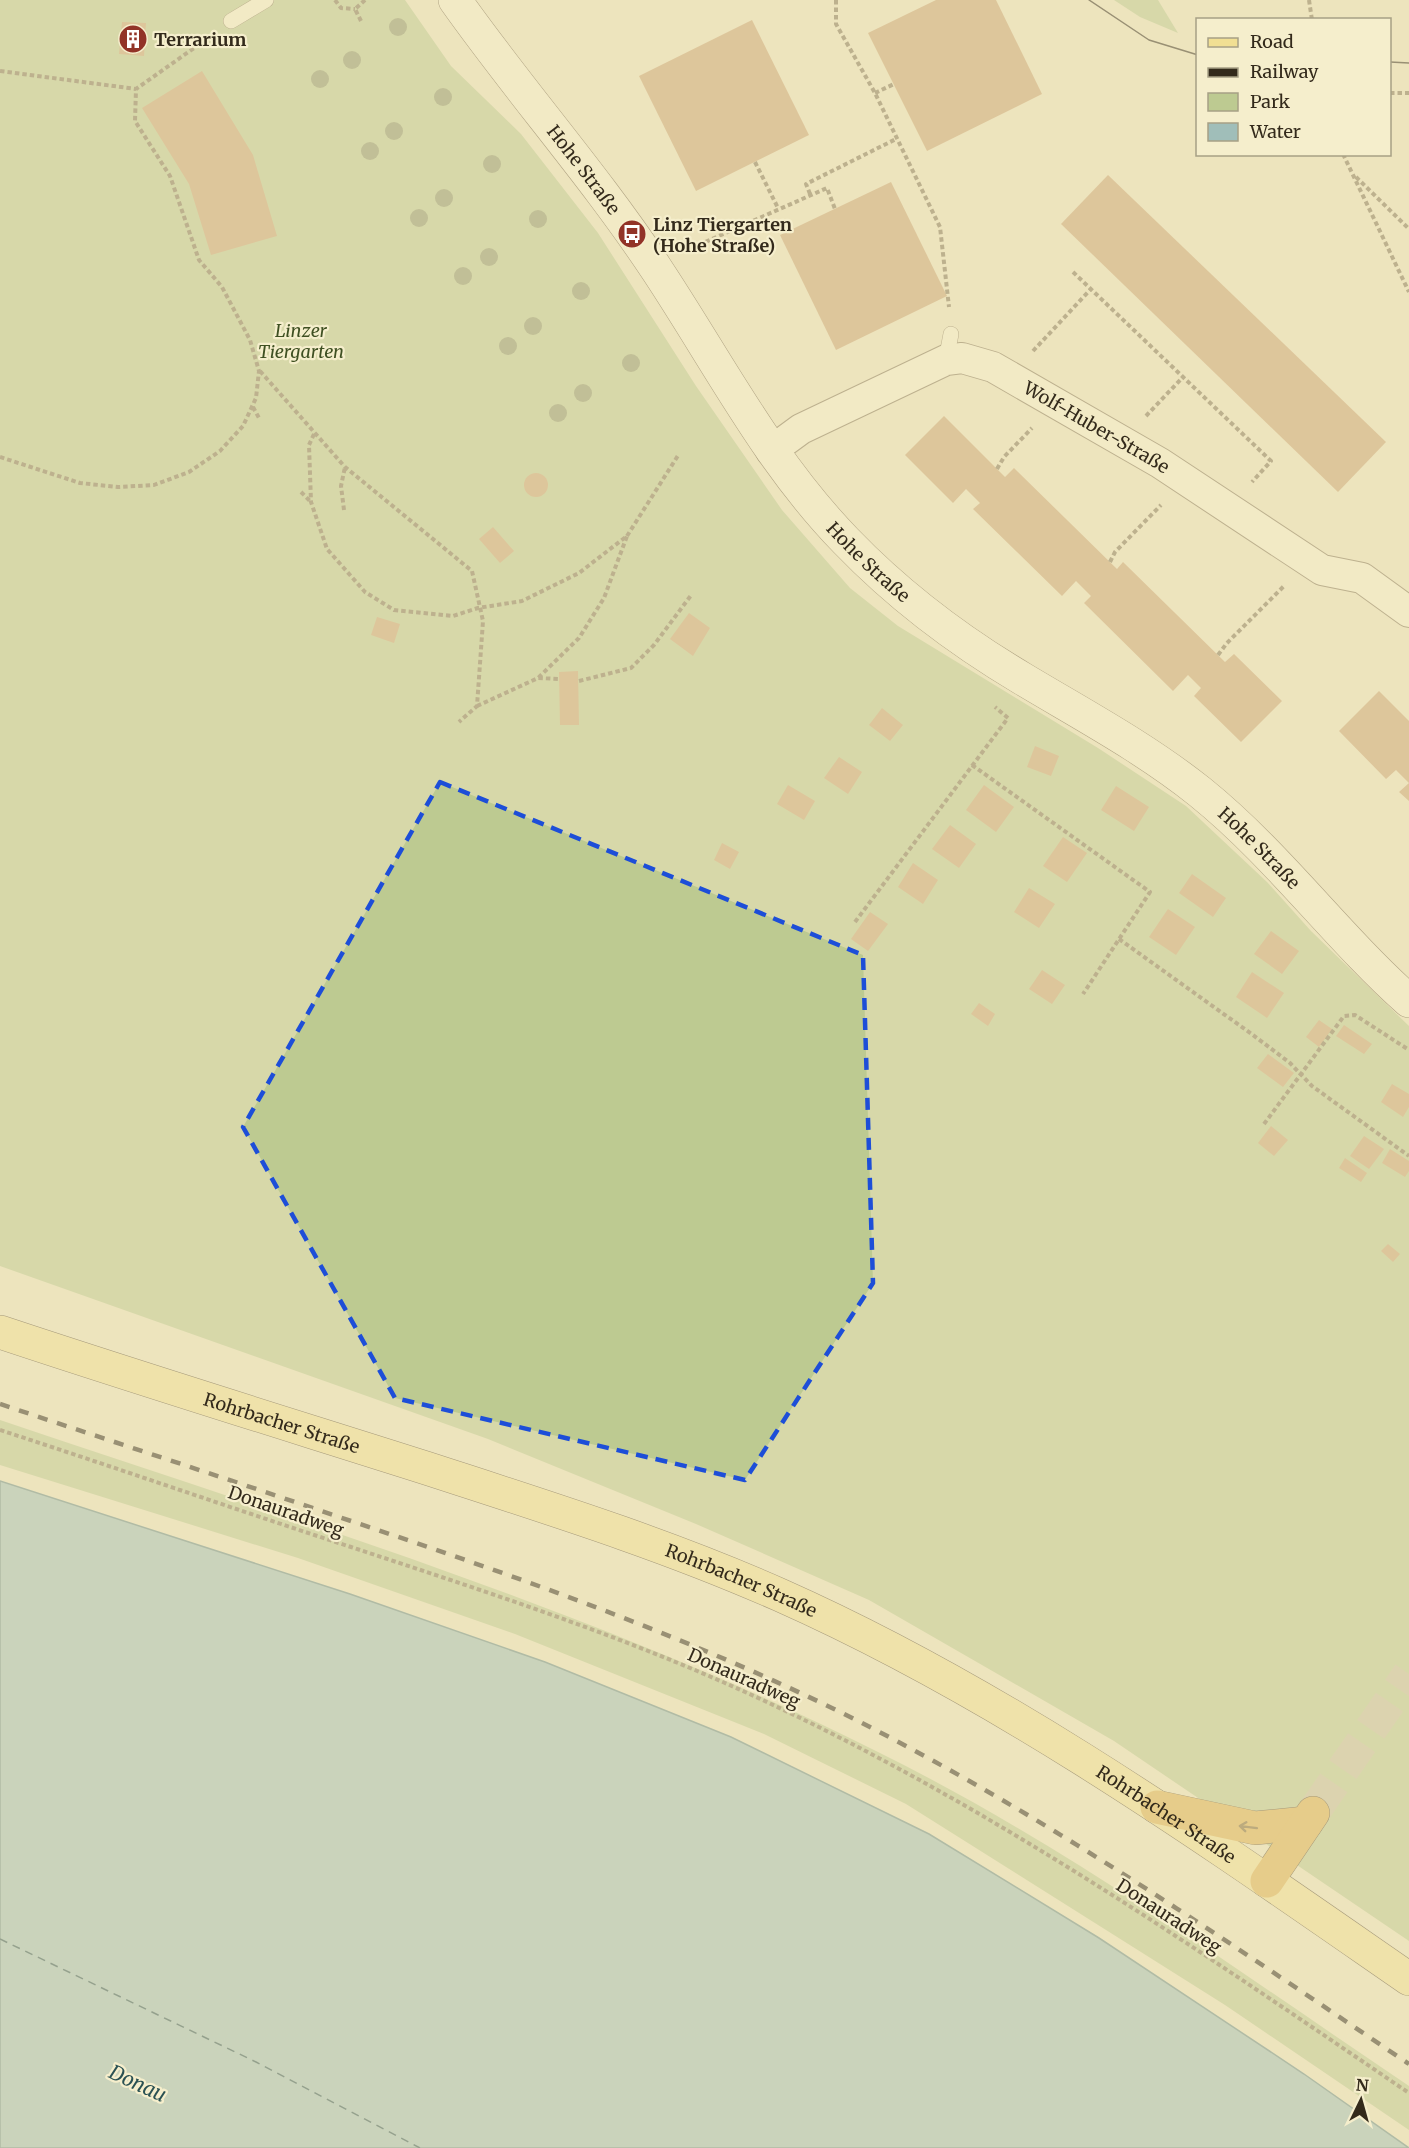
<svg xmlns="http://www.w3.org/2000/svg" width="1409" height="2148" font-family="Merriweather,serif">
	<rect width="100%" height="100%" fill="#ede4bd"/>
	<g fill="#bdca91">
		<path d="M0 0H405L451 66 521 134 598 233 696 386 782 510 850 588 898 626 1098 748 1186 806 1267 882 1311 931 1409 1026V1941L1114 1741 869 1600 696 1524 488 1439 0 1266Z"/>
		<path d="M1114 0H1158L1178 33 1140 17Z"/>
		<path d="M0 1420C296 1520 596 1611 876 1751 1065 1844 1235 1969 1409 2086V2130L1225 2005 906 1804 764 1734 515 1634 298 1558 0 1465Z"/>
	</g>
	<path fill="#a0beb9" stroke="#688b87" stroke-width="1.5" d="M0 1481 350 1594 545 1662 731 1737 929 1834 1099 1938 1304 2074 1409 2148H0Z"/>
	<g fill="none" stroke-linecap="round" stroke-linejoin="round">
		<path stroke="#2a5153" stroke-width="1.5" stroke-dasharray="8 6" stroke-linecap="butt" d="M0 1939 256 2062 420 2148"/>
	</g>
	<g fill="#cba272">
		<path d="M936 0H996L1042 94 927 151 868 33Z"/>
		<path d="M752 20 809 135 696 191 639 76Z"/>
		<path d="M122 22 146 23 144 56 119 54Z"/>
		<path d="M202 71 253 155 277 236 211 255 189 184 142 108Z"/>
		<path d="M1108 175 1386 442 1338 492 1061 224Z"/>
		<path d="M891 182 947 296 836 350 780 235Z"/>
		<path d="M944 416 1005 477 1014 468 1117 569 1123 562 1225 662 1234 654 1282 701 1241 742 1194 696 1201 688 1188 675 1173 691 1084 603 1091 596 1076 581 1062 596 973 509 980 503 966 489 953 503 905 455Z"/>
		<circle cx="536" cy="485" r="12"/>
		<path d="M493 527 514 551 500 563 479 539Z"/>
		<path d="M689 613 710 628 693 656 670 639Z"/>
		<path d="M377 617 400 624 394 643 371 635Z"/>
		<path d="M578 671 579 725H560L559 672Z"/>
		<path d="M1379 691 1409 721V801L1399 792 1409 783 1396 770 1386 779 1339 731Z"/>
		<path d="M882 708 903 725 890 741 869 725Z"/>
		<path d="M1035 746 1059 756 1051 776 1027 767Z"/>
		<path d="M839 757 862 772 848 794 824 778Z"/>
		<path d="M788 785 815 801 804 820 777 804Z"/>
		<path d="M984 785 1014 807 996 832 966 810Z"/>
		<path d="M1116 786 1149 807 1134 831 1101 810Z"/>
		<path d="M950 825 976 844 959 868 932 849Z"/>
		<path d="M1063 837 1087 853 1067 882 1043 866Z"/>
		<path d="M722 843 739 852 730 869 714 860Z"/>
		<path d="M913 863 938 880 923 904 898 887Z"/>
		<path d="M1192 874 1226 898 1213 917 1179 893Z"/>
		<path d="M1029 888 1055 904 1039 928 1014 912Z"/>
		<path d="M1168 909 1195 927 1176 955 1149 937Z"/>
		<path d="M870 912 888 924 868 951 851 939Z"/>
		<path d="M1271 931 1299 951 1282 974 1254 954Z"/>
		<path d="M1042 970 1065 985 1052 1004 1029 989Z"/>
		<path d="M1252 972 1284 993 1267 1018 1236 997Z"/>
		<path d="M979 1003 995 1014 988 1026 971 1014Z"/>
		<path d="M1319 1020 1332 1029 1319 1047 1306 1037Z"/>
		<path d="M1344 1025 1372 1044 1364 1054 1336 1036Z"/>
		<path d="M1268 1054 1294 1073 1283 1087 1257 1068Z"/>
		<path d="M1392 1084 1409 1094V1107L1403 1117 1381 1102Z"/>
		<path d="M1271 1126 1288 1140 1274 1156 1258 1143Z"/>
		<path d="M1364 1136 1384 1149 1369 1169 1350 1156Z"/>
		<path d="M1390 1149 1409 1161V1171L1405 1177 1382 1163Z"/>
		<path d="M1345 1158 1367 1173 1361 1182 1339 1168Z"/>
		<path d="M1388 1244 1400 1254 1393 1262 1381 1251Z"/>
	</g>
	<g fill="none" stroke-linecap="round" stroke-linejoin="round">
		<path stroke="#c8bf9d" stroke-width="33" stroke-dasharray="33 16" stroke-linecap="butt" d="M1315 1810 1409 1674"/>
		<g stroke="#847456" stroke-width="16">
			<g id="lane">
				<path d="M231 21 266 0"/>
				<path d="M946 360 951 334"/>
			</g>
		</g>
		<g stroke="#847456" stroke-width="32">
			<g id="street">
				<path id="s1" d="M771 451 801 429 946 360 962 358 993 367 1160 463 1322 570 1362 578 1409 612"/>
			</g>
		</g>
		<g stroke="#66553a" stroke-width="34">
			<g id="secondary">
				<path id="s2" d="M455 0C520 92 595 176 657 270 718 362 768 461 846 541 897 594 959 641 1023 679 1083 715 1145 748 1200 792 1277 854 1336 936 1409 1001"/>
			</g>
		</g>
		<g stroke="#51422b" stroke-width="34">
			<g id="primary">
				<path id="s3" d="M0 1332C141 1379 284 1423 426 1468 546 1507 665 1544 780 1595 1005 1695 1208 1840 1409 1979"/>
			</g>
		</g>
		<g stroke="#51422b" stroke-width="34">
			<g id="highway">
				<path d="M1157 1807 1255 1828 1306 1823"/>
				<path d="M1267 1881 1313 1813"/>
			</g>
		</g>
		<g stroke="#847456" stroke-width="4" stroke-dasharray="4.5 3" stroke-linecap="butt">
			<path d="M335 0 341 8 355 9"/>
			<path d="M836 0V24L875 93 940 227 949 307"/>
			<path d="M1309 0 1312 20"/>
			<path d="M361 21 355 9 365 0"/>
			<path d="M0 71 136 89"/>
			<path d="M875 93 894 84"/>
			<path d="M1390 93H1409"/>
			<path d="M1343 154 1409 292"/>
			<path d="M755 162 778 208"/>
			<path d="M1356 177 1409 229"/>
			<path d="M810 194 806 184 896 139"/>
			<path d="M685 251 827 188 835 209"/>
			<path d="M1073 272 1271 461 1252 482"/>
			<path d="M1033 351 1090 290"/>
			<path d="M260 371 345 467 472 571 483 621 477 706 459 722"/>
			<path d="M253 407 259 418"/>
			<path d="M1146 416 1183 377"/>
			<path d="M314 434 309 445 311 502 327 549 365 592 394 610 453 616 478 608 522 601 579 573 627 536 604 598 579 638 538 678"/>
			<path d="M0 457 80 483 118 487 154 485 189 472 220 451 243 426 256 398 259 371 250 340 222 287 199 260 170 176 135 121 136 89 211 36"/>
			<path d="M997 469 1004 457 1032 428"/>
			<path d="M301 492 311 502"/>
			<path d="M344 510 341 486 345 467"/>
			<path d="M627 536 679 454"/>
			<path d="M1110 562 1115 552 1161 505"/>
			<path d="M1218 655 1227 643 1284 586"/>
			<path d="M579 681 631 668 654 645 692 594"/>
			<path d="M477 706 538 678 559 679"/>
			<path d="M972 765 1150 892 1083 994"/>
			<path d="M855 922 1008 718 995 707"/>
			<path d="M1119 939 1253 1035 1290 1063 1312 1086 1409 1156"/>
			<path d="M1264 1124 1344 1016 1355 1015 1409 1050"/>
			<path d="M0 1430C117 1468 234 1509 351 1547 493 1594 636 1640 771 1704 997 1810 1203 1953 1409 2093"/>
		</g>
		<use href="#lane" stroke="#f8f1cf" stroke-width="15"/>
		<use href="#street" stroke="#f8f1cf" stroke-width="30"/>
		<use href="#secondary" stroke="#f8f1cf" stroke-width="33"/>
		<use href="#primary" stroke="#f1df93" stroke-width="33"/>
		<use href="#highway" stroke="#deaf4c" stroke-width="33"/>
		<g stroke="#332a1b" stroke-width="1.5">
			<path d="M1089 0 1149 40 1198 55"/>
			<path d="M1390 62 1409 63"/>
		</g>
		<path stroke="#332a1b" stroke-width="4.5" stroke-dasharray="10 10" stroke-linecap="butt" d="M0 1404C117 1443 234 1481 351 1521 515 1576 678 1633 834 1709 1037 1809 1222 1938 1409 2064"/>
	</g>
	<g fill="#8d9368">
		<circle cx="398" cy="27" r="9"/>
		<circle cx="352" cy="60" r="9"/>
		<circle cx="320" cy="79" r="9"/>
		<circle cx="443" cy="97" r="9"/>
		<circle cx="394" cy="131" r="9"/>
		<circle cx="370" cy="151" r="9"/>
		<circle cx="492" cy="164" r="9"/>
		<circle cx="444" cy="198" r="9"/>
		<circle cx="419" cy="218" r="9"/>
		<circle cx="538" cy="219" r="9"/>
		<circle cx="489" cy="257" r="9"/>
		<circle cx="463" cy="276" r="9"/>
		<circle cx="581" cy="291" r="9"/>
		<circle cx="533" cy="326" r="9"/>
		<circle cx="508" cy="346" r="9"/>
		<circle cx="631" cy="363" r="9"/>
		<circle cx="583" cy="393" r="9"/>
		<circle cx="558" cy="413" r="9"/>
	</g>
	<defs><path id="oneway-shaft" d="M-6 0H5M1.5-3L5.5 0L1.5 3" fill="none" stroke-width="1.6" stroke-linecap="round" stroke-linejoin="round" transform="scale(1.5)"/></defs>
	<use stroke="#806631" href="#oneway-shaft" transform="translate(1248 1827) rotate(-173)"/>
	<path d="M0 0H1409V2148H0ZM440 782 863 955 873 1283 745 1480 395 1398 243 1127Z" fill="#ede4bd" fill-opacity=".55" fill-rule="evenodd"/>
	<path fill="none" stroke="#1d4ed8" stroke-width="4.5" stroke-dasharray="12 8" stroke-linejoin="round" d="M440 782 863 955 873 1283 745 1480 395 1398 243 1127Z"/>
	<defs>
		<g id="building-disc" transform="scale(1.5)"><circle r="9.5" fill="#923327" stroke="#f5eecc"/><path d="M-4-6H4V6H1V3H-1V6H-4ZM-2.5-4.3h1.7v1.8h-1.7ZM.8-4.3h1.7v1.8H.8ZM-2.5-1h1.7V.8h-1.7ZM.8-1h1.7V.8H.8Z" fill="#fff"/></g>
		<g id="bus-disc" transform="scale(1.5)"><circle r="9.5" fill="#923327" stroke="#f5eecc"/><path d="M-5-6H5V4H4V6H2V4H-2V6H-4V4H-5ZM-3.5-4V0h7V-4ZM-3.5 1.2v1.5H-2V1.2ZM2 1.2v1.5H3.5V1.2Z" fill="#fff"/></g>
	</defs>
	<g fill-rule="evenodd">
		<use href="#building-disc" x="133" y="39"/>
		<use href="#bus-disc" x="632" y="234"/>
	</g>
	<g text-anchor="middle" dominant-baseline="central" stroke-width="4.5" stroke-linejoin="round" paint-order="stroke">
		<g font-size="18" font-weight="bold" fill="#332a1b" stroke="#f5eecc" text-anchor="start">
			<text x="154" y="39">Terrarium</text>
			<text x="653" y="224">Linz Tiergarten<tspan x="653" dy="21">(Hohe Straße)</tspan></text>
		</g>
		<g font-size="18" fill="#332a1b" stroke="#f5eecc">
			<text stroke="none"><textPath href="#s2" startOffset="213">Hohe Straße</textPath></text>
			<text stroke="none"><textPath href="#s1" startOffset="366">Wolf-Huber-Straße</textPath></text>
			<text stroke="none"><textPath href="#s2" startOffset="699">Hohe Straße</textPath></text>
			<text stroke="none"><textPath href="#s2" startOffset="1185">Hohe Straße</textPath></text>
			<text stroke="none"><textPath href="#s3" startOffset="296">Rohrbacher Straße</textPath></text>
			<text transform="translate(286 1511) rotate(19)">Donauradweg</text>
			<text stroke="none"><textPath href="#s3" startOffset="782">Rohrbacher Straße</textPath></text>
			<text transform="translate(744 1678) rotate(24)">Donauradweg</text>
			<text stroke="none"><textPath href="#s3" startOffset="1268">Rohrbacher Straße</textPath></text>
			<text transform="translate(1169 1916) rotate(33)">Donauradweg</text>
		</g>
		<g font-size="18" font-style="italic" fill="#3f5022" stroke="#f5eecc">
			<text x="301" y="330">Linzer<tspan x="301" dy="21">Tiergarten</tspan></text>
		</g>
		<g font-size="20" font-style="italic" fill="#2a5153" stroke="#f5eecc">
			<text transform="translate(138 2083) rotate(25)">Donau</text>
		</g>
	</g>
	<rect x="1196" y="18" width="195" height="138" fill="#f5eecc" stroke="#a7a085" stroke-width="1.5"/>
	<rect x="1208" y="38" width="30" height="9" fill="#f1df93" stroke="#a7a085" stroke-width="1.5"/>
	<text x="1250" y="48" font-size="18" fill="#332a1b">Road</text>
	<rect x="1208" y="68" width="30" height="9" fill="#332a1b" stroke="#a7a085" stroke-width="1.5"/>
	<text x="1250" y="78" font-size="18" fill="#332a1b">Railway</text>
	<rect x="1208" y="93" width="30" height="18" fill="#bdca91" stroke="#a7a085" stroke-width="1.5"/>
	<text x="1250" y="108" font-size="18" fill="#332a1b">Park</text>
	<rect x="1208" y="123" width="30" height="18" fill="#a0beb9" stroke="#a7a085" stroke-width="1.5"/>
	<text x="1250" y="138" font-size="18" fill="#332a1b">Water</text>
	<g transform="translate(1361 2100) rotate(5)" stroke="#f5eecc" stroke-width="4.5" paint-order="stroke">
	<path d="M0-4.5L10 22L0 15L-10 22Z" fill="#332a1b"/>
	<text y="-9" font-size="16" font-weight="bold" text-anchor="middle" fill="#332a1b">N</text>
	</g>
</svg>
